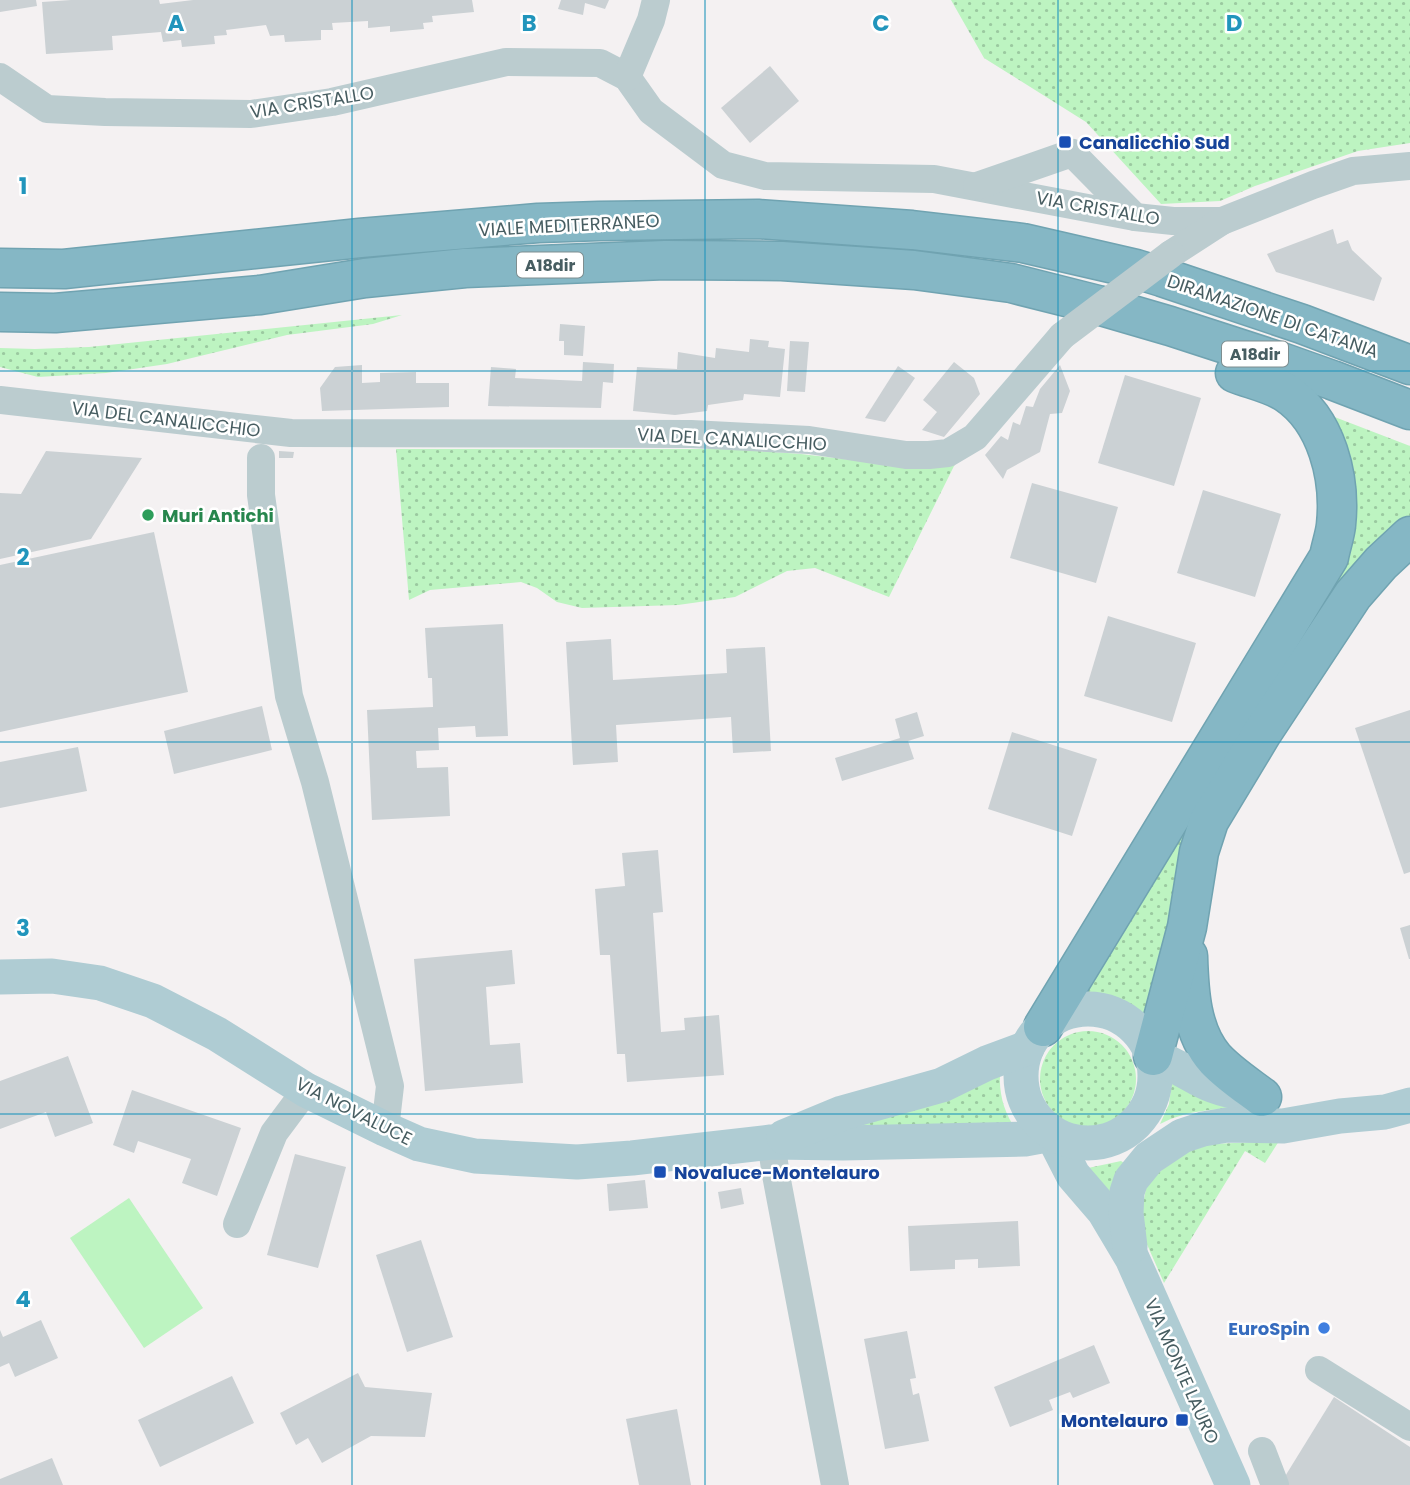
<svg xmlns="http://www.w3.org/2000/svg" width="1410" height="1485" font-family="Poppins,sans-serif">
	<defs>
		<pattern id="grass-dots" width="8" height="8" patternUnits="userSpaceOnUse" patternTransform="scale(1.75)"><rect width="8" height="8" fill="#bdf4c1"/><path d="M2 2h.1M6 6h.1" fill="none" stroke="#9bc9a0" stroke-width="1.8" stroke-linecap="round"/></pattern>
	</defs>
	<rect width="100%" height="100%" fill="#f4f1f2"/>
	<g fill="url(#grass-dots)">
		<path d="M951 0H1410V143L1358 151 1255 186 1220 201 1161 204 1086 122 984 58Z"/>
		<path d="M402 315 373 324 287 335 167 364 106 373 38 377 0 367V348L35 349 89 347Z"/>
		<path d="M1332 416 1410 446V518L1205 798 1146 1019C1128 1002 1111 997 1086 995L1082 989 1331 586Z"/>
		<path d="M396 449H727L801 454 869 462 955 464 889 597 815 568 787 571 735 597 678 605 582 608 557 602 537 588 521 582 430 590 409 600Z"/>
		<circle cx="1088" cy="1079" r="48"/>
		<path d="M1000 1073C999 1092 1003 1109 1013 1125L847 1132 846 1125Z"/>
		<path d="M1172 1081 1237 1109C1209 1109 1186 1111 1160 1124L1169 1104Z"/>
		<path d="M1279 1141 1265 1163 1245 1151 1164 1283 1142 1233 1140 1220 1147 1183 1181 1153 1212 1144Z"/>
		<path d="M1121 1161 1124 1163 1111 1196 1088 1168Z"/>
	</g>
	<path fill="#bdf4c1" d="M129 1198 203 1308 144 1348 70 1238Z"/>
	<g fill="#cbd1d4">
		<path d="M0 0H36L37 6 0 12Z"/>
		<path d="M71 0H159L160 4 193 0H472L474 12 432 16 433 22 423 23 424 29 390 32V26L368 28V21L332 23 333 30H321V40L285 42 284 35 270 36 266 25 226 30 227 35 214 36 215 44 182 47 181 40 163 42 161 32 112 36 113 50 46 54 42 2Z"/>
		<path d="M561 0H609L605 9 585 3 583 15 558 9Z"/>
		<path d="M770 66 799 101 750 143 721 108Z"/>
		<path d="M1333 229 1337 244 1348 240 1352 250 1382 278 1374 301 1276 272 1267 254Z"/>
		<path d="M560 324 585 326 583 356 564 355V341H559Z"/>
		<path d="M750 339 769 341 768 347 785 349 780 397 744 394 743 400 708 405 707 411 675 415 633 411 637 367 677 369 678 352 715 358 716 348 749 352Z"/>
		<path d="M790 341 809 342 805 392 787 391Z"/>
		<path d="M583 362 614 364 613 383 603 382 601 408 488 406 491 367 516 369 515 378 582 381Z"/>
		<path d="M954 362 974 378 980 394 944 437 922 430 937 412 923 400Z"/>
		<path d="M362 365V383L380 382V373L416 372V383H449V407L322 411 320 388 335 367Z"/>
		<path d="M1060 365 1070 391 1062 413 1050 414 1040 452 1007 470 1003 479 985 455 1001 436 1008 440 1013 422 1020 425 1026 406 1033 407 1040 389Z"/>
		<path d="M898 366 915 378 885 422 865 418Z"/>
		<path d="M1125 375 1201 398 1174 486 1098 463Z"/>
		<path d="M46 451 142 458 91 539 0 559V493L21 494Z"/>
		<path d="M279 451 294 452 293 458H279Z"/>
		<path d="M1032 483 1118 507 1096 583 1010 558Z"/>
		<path d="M1203 490 1281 514 1255 597 1177 573Z"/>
		<path d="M154 532 188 692 0 732V565Z"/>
		<path d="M1108 616 1196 643 1172 722 1084 696Z"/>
		<path d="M503 624 508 736 476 737 475 726 438 728 439 750 416 751 417 768 448 767 450 816 372 820 367 710 433 707 432 678H428L425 628Z"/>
		<path d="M611 639 613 680 727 673 726 649 765 647 771 751 733 753 731 717 616 725 618 762 573 765 566 642Z"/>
		<path d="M262 706 272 750 174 774 164 731Z"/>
		<path d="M1410 710V872L1404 874 1355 728Z"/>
		<path d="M917 712 924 736 908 741 914 759 842 781 835 758 900 738 895 719Z"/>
		<path d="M1012 732 1097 759 1072 836 988 809Z"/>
		<path d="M78 747 87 791 0 808V762Z"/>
		<path d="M658 850 663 912 653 913 661 1032 685 1030 684 1018 719 1015 724 1075 627 1082 625 1054H617L610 955H600L595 889 625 886 622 853Z"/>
		<path d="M1410 925V959H1409L1400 928Z"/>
		<path d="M512 950 515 984 486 987 490 1045 520 1043 523 1083 425 1091 414 959Z"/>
		<path d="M68 1056 93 1123 55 1137 46 1112 0 1129V1081Z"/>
		<path d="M132 1090 241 1128 217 1196 182 1183 191 1159 138 1141 134 1153 113 1145Z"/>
		<path d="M295 1154 346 1167 318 1268 267 1255Z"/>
		<path d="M645 1180 648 1208 609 1211 607 1184Z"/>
		<path d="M741 1188 744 1204 721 1209 718 1192Z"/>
		<path d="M1018 1221 1020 1266 978 1268V1259L955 1260V1269L910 1271 908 1226Z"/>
		<path d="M421 1240 453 1337 407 1352 376 1255Z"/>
		<path d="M41 1320 58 1358 15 1377 9 1363 0 1367V1330L3 1337Z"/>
		<path d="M907 1331 916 1378 910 1379 913 1395 919 1393 929 1441 885 1449 864 1339Z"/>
		<path d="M1094 1345 1110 1383 1073 1398 1070 1392 1049 1400 1053 1410 1010 1427 994 1387Z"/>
		<path d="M358 1373 365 1387 432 1393 425 1437 371 1436 322 1463 308 1438 296 1445 280 1413Z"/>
		<path d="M232 1376 254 1423 160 1467 138 1420Z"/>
		<path d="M1334 1397 1410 1447V1485H1287L1284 1478Z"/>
		<path d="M677 1409 691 1485H639L626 1419Z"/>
		<path d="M52 1458 63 1485H0V1479Z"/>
	</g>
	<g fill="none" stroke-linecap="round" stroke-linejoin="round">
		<g stroke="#70a3b1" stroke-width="41">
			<g id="highway">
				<path d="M0 268 64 269 360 238 538 223 599 221 758 219 912 230 1023 243 1136 269 1162 277 1302 324 1410 365"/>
				<path d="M0 312 55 313 260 295 365 278 465 268 665 260 782 261 914 270 1011 283 1098 305 1170 326 1284 363 1332 380 1410 410"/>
				<path d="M1188 956C1189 991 1191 1032 1215 1059 1229 1074 1246 1085 1262 1097"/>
				<path d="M1043 1027 1329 557C1331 546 1335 535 1336 525 1341 478 1327 420 1286 393 1273 384 1250 379 1235 373"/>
				<path d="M1153 1056 1187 927 1199 852 1209 821 1262 733 1353 595 1381 563 1410 536"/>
			</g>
		</g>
		<g stroke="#bbcccf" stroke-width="28">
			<path d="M0 77 47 109 105 112 251 114 332 102 506 62 600 63 627 77 651 111 723 165 765 176 934 179 1135 217 1173 221H1222"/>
			<path d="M627 77 651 20 656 0"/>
			<path d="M977 186 1072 153 1135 217"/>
			<path d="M1171 254 1222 221 1313 185 1353 171 1410 166"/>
			<path d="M0 400 291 433 691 434 809 440 906 455H929L948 453 975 437 1062 336"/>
			<path d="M261 458V495L289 696 315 782 390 1086 385 1129"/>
			<path d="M771 1142 776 1175 835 1485"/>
			<path d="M237 1224 274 1133 306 1090"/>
			<path d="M1319 1370 1410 1427"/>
			<path d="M1262 1451 1275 1485"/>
		</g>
		<g stroke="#afccd3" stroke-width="35">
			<path d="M0 977 52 976 100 983 153 1001 217 1034 306 1090 385 1129 419 1144 475 1156 577 1162 632 1158 771 1142 843 1143 1025 1139 1052 1134 1073 1175 1104 1211 1132 1258 1233 1485"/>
			<circle cx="1088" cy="1076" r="67"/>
			<path d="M1153 1056C1171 1063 1186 1072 1203 1081 1221 1090 1241 1093 1261 1097"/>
			<path d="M784 1137 842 1113 942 1085 987 1063 1027 1048"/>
			<path d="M1130 1247 1126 1213 1127 1192 1131 1180 1149 1158 1182 1136 1203 1129 1227 1125 1283 1126 1340 1116 1385 1112 1410 1105"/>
		</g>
		<use href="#highway" stroke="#85b7c5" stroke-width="38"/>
		<path stroke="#bbcccf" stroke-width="28" d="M1062 336 1171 254"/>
	</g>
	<path fill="none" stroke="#2195bc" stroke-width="2" stroke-opacity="0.55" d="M352 0V1485M705 0V1485M1058 0V1485M0 371H1410M0 742H1410M0 1114H1410"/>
	<g fill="#1a4fb4" stroke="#fff" stroke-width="2.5">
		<rect x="1058" y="135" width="14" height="14" rx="3.5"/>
		<rect x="653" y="1165" width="14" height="14" rx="3.5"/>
		<rect x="1175" y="1413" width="14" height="14" rx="3.5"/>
	</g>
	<circle fill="#2e9e5b" stroke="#fff" stroke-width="2.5" cx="148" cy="515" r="7"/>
	<circle fill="#3f7fe0" stroke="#fff" stroke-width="2.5" cx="1324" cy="1328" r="7"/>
	<g text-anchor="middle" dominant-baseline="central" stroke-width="5" stroke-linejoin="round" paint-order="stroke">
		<g fill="#fff" stroke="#7e8e90" stroke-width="2">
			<rect x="517" y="252.5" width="66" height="25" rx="5"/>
			<rect x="1222" y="341.5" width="66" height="25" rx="5"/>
		</g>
		<g font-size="16" font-weight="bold" fill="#475d61">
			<text x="550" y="265">A18dir</text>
			<text x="1255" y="354">A18dir</text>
		</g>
		<g font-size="18" fill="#475d61" stroke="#fff">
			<text transform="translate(312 102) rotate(-9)">VIA CRISTALLO</text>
			<text transform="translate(1098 208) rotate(10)">VIA CRISTALLO</text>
			<text transform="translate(569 225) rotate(-3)">VIALE MEDITERRANEO</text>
			<text transform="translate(1273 316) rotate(19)">DIRAMAZIONE DI CATANIA</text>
			<text transform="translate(166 419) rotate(7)">VIA DEL CANALICCHIO</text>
			<text transform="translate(732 439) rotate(3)">VIA DEL CANALICCHIO</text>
			<text transform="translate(354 1111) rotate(27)">VIA NOVALUCE</text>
			<text transform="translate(1182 1371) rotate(66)">VIA MONTE LAURO</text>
		</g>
		<g font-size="18" font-weight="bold" fill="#164399" stroke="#fff" text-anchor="start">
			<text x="1079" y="142">Canalicchio Sud</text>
			<text x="674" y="1172">Novaluce-Montelauro</text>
			<text x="1168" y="1420" text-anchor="end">Montelauro</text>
		</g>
		<g font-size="18" font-weight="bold" fill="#27864d" stroke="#fff" text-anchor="start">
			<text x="162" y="515">Muri Antichi</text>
		</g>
		<g font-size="18" font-weight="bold" fill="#366cbe" stroke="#fff" text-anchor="end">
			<text x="1310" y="1328">EuroSpin</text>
		</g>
	</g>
	<g font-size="23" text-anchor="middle" font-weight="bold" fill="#2195bc" stroke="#fff" stroke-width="5" stroke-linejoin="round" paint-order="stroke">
		<text x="176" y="31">A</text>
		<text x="529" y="31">B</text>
		<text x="881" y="31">C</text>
		<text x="1234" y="31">D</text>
		<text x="23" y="194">1</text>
		<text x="23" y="565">2</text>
		<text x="23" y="936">3</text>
		<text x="23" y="1307">4</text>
	</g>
</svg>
